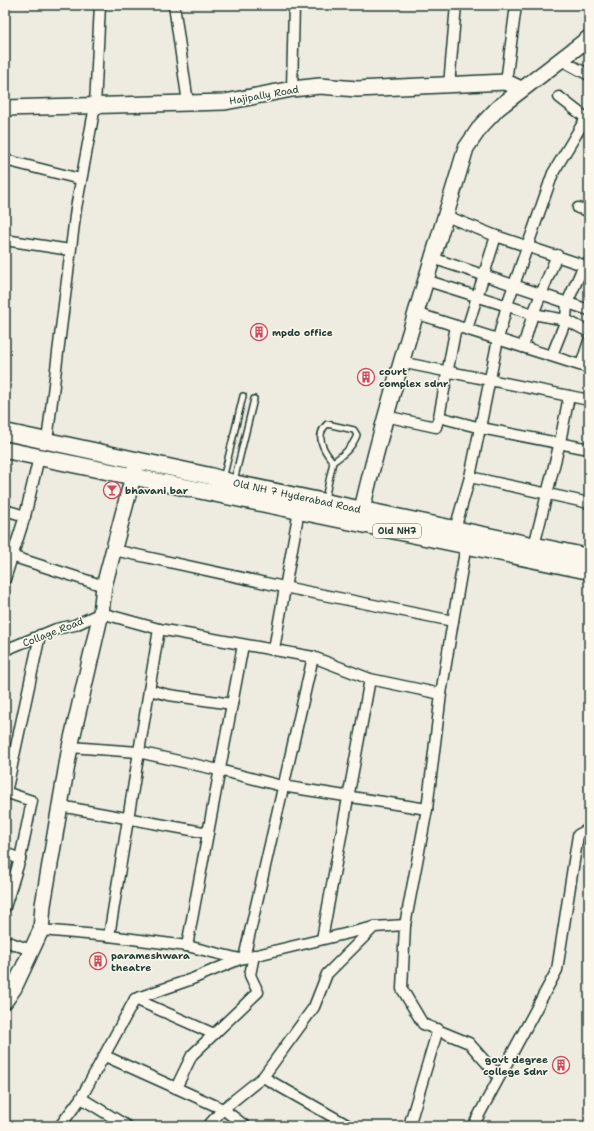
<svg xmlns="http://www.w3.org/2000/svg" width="594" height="1131" font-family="'Shantell Sans',sans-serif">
	<rect width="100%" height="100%" fill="#eeece1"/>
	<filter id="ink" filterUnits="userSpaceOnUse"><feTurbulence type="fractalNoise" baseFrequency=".025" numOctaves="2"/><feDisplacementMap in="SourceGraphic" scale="8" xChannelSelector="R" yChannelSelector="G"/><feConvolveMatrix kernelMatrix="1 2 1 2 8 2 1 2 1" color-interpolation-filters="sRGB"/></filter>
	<g filter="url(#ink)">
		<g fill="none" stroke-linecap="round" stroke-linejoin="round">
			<g stroke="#1f3d34" stroke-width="8">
				<g id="lane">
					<path d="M223 479 243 396"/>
					<path d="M234 481 254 399"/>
					<path d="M325 499 333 462C343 455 352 448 357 435L354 430 327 424C314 436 324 451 333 462"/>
				</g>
			</g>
			<g stroke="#1f3d34" stroke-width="13">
				<g id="street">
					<path d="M174 5 188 103"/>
					<path d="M561 60 589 75"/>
					<path d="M506 82 516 5"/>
					<path d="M449 85 456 5"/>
					<path d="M292 89 294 5"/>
					<path d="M5 160 80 179"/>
					<path d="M578 208 589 211"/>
					<path d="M446 216 496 236 589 267"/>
					<path d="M5 240 70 250"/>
					<path d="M432 258 589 310"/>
					<path d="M425 280 533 314 566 320 589 332"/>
					<path d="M415 313 589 368"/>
					<path d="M467 329 496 236"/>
					<path d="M523 347 533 314 557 255"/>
					<path d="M552 355 566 320 567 303 584 265"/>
					<path d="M400 362 589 400"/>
					<path d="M581 365 589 341"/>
					<path d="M385 416 436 427 439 417 481 428 589 449"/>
					<path d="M439 417 456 326"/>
					<path d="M47 441 76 208 95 106 100 5"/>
					<path d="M470 477 589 503"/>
					<path d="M5 510 25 516"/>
					<path d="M455 529 470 477 498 339 507 305 553 173 586 118 559 97"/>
					<path d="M534 546 560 442 569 396"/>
					<path d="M114 550 284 587 453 621 466 545"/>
					<path d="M5 554 104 586"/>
					<path d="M5 579 25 516 39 457"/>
					<path d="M274 649 299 510"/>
					<path d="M5 650 56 629 75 625 101 613 159 629 313 657 370 679 441 694"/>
					<path d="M149 690 169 695 232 704"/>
					<path d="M70 747 138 752 219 770 282 786 427 809"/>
					<path d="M5 792 32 801 20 859"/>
					<path d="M6 793 40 635"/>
					<path d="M60 806 208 833"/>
					<path d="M5 853 20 859 5 907"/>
					<path d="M405 925 427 809 441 694 453 621"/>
					<path d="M41 930 109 936 187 946 240 959 374 927"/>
					<path d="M109 936 159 629"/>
					<path d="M322 939 370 679"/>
					<path d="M5 941 31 950"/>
					<path d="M187 946 243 645"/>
					<path d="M244 958 313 657"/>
					<path d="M135 999 214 1034"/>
					<path d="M105 1056 223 1109 245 1126"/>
					<path d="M263 1077 349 1126"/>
					<path d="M176 1088 192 1055 258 992 250 975 254 955"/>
					<path d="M81 1098 135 999 192 979 240 959"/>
					<path d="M60 1126 81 1098 127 1126"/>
					<path d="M208 1126 223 1109 263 1077 314 1007 327 974 374 927 405 925 402 989 423 1024 469 1043 499 1077"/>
					<path d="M409 1126 438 1029"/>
					<path d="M473 1126 557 970 578 835 589 829"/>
				</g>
			</g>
			<g stroke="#1f3d34" stroke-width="18">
				<g id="secondary">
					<path d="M5 108 225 102 292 89 320 86 357 89 506 82 521 89"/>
					<path d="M359 522C388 395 429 273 466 148L481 126 498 108 589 38"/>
					<path d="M5 1001 14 988 41 930 43 905 70 747 101 613 104 586 136 465"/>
				</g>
			</g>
			<g stroke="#1f3d34" stroke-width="19">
				<g id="primary">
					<path d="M5 432 210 476 233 483 589 557"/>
					<path d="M5 450 589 571"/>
				</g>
			</g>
			<use href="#lane" stroke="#fbf7ec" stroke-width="5"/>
			<use href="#street" stroke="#fbf7ec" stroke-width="10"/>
			<use href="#secondary" stroke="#fbf7ec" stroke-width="15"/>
			<use href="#primary" stroke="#fbf7ec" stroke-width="16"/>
		</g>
	</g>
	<defs>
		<g id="building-ring" transform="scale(0.9)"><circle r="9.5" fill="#fbf7ec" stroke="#d1495b" stroke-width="1.5"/><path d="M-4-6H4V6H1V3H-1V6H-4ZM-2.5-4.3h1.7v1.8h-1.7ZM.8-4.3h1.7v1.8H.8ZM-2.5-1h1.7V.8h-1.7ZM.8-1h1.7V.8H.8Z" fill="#d1495b"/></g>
		<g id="bar-ring" transform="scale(0.9)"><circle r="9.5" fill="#fbf7ec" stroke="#d1495b" stroke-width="1.5"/><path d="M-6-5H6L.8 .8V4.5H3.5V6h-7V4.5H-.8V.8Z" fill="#d1495b"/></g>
	</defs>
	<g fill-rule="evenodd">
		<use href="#building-ring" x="259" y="332"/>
		<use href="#building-ring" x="366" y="377"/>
		<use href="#bar-ring" x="112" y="490"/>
		<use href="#building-ring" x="98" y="961"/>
		<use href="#building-ring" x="561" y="1065"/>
	</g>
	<g text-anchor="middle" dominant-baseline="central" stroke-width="3" stroke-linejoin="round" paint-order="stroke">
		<rect fill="#fbf7ec" stroke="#61756b" stroke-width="1" x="373" y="524" width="48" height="14" rx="3"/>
		<g font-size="9" font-weight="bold" fill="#1f3d34">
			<text x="397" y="531">Old NH7</text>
		</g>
		<g font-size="10" fill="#1f3d34" stroke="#fbf7ec">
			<text transform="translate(264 95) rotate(-10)">Hajipally Road</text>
			<text transform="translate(297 496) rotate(12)">Old NH 7 Hyderabad Road</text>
			<text transform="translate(53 632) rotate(-21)">Collage Road</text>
		</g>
		<g font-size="10" font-weight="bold" fill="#1f3d34" stroke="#fbf7ec" text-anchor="start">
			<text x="272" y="332">mpdo office</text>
			<text x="379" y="371">court<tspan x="379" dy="12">complex sdnr</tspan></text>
			<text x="125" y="490">bhavani bar</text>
			<text x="111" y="955">parameshwara<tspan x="111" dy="12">theatre</tspan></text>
			<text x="548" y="1059" text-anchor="end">govt degree<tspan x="548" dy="12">college Sdnr</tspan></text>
		</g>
	</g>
	<rect width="594" height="1131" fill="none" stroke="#fbf7ec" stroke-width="20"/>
	<rect x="10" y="10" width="574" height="1111" fill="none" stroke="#1f3d34" stroke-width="1.5" filter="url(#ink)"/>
</svg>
